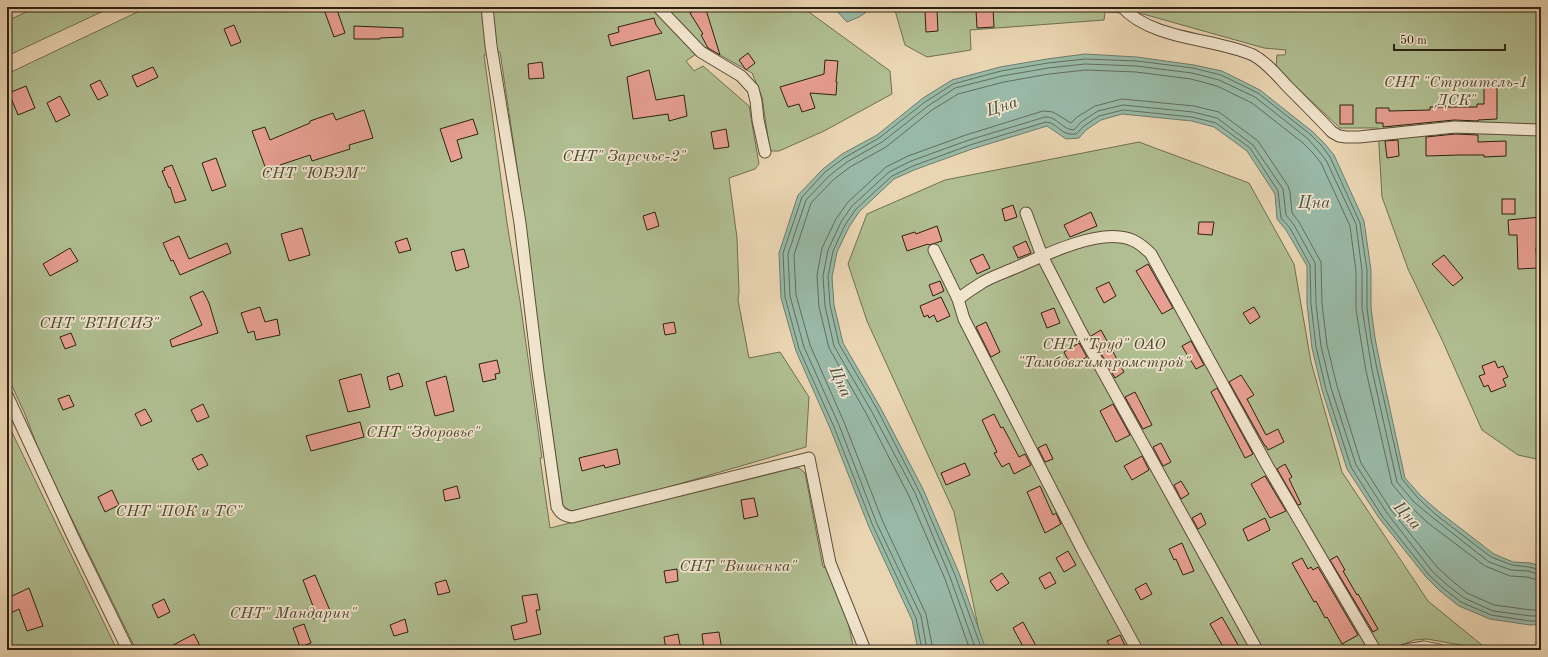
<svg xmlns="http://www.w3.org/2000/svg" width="1548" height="657" font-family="'Old Standard TT',serif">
	<rect width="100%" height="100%" fill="#ead5b2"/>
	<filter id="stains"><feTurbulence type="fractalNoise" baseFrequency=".005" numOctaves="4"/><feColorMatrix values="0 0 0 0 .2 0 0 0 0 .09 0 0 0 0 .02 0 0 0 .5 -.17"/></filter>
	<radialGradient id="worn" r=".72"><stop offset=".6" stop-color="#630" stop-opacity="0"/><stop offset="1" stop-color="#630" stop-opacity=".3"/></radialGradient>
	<g fill="#b0be91" stroke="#6e7051">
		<path d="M37 7H112L7 56V21Z"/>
		<path d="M148 7H802L890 71 892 94 824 131 779 151H770L762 97 752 73 706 47 686 61 694 71 703 66 749 106 759 164 755 169 729 178 737 238 739 292 738 300 749 358 780 352 809 397 806 447 576 514 563 506 533 298 520 187 500 52 484 55 507 223 520 301 542 458H540L550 528 789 468H799L805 473 823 567 837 571 854 650H136L41 456 25 414 7 375V74Z"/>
		<path d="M894 7H1541V460L1518 455 1482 430 1443 342 1408 269 1382 197 1378 128H1340L1276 68 1277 55H1285L1286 50 1264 48 1143 14 1105 12 1104 20 970 30 971 50 927 57 905 45Z"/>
		<path d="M1139 142 1249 183 1294 264 1311 362 1342 472 1428 601 1488 650 1427 639 1414 640 1390 650H983L954 512 867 321 848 264 867 214 945 180Z"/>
		<path d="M7 422 106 627 117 650H7Z"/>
	</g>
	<g fill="#99b9a7" stroke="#6d7c6b">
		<path d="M833 7H866L865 13 859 17 847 22Z"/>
		<path d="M1085 54 1137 57 1194 65 1222 71 1260 90 1313 132 1324 143 1334 155 1364 221 1371 270V308L1375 338 1381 368 1405 478 1421 496 1438 511 1494 554 1513 562 1530 563 1541 566V624L1530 625 1490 619 1459 606 1440 591 1426 577 1379 518 1347 469 1322 390 1312 348 1307 304V266L1286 230 1277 219 1275 194 1247 151 1214 127 1192 121 1122 114 1101 120 1086 130 1079 138 1066 139 1047 126 972 149 914 170 894 179 859 212 849 227 837 252 832 277 834 305 843 343 880 407 923 489 959 573 986 650H918L912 620 869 527 830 428 796 351 781 298 779 253 798 195 823 169 842 154 877 135 923 98 952 80 1000 67 1047 59Z"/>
	</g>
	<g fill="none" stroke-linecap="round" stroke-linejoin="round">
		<g stroke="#626d5c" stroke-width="1">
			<path d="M922 650 916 618 873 526 834 427 799 349 785 297 783 253 802 197 825 172 844 158 879 138 925 102 953 84 1001 71 1048 63 1085 59 1137 61 1193 68 1221 75 1258 93 1311 135 1321 145 1330 157 1360 223 1367 270V308L1371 339 1377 369 1402 479 1418 498 1435 514 1491 557 1512 565 1529 567 1541 570"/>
			<path d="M927 650 921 616 877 524 839 425 804 347 790 296 788 254 806 200 829 176 847 162 882 142 928 106 955 88 1002 76 1048 68 1085 64 1136 66 1192 73 1219 80 1255 97 1307 138 1317 149 1326 160 1356 224 1362 271V308L1372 370 1397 482 1414 502 1432 517 1489 562 1511 570 1528 571 1541 575"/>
			<path d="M933 650 926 614 883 522 844 422 810 345 796 295 794 255 811 203 833 180 850 167 886 147 932 110 958 94 1004 82 1049 74 1086 70 1136 72 1191 79 1217 86 1252 103 1303 143 1313 153 1321 163 1350 226 1356 271V309L1361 341 1366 371 1392 484 1411 507 1428 523 1485 566 1510 576 1527 577 1541 581"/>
			<path d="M970 650 945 579 909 496 867 415 829 348 819 307 817 275 822 248 836 219 848 202 886 167 908 156 966 135 1043 111 1053 112 1071 123 1077 117 1095 106 1122 99 1194 106 1219 112 1258 141 1288 186 1290 192 1292 213 1299 222 1321 262 1322 304 1327 345 1337 386 1361 463 1391 510 1437 567 1450 579 1467 593 1494 605 1531 610H1541"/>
			<path d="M976 650 950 577 915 493 872 412 834 346 825 306 823 276 828 250 841 222 852 206 889 172 911 161 969 140 1045 117C1057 116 1062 130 1074 130L1081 122 1098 111 1123 105 1193 112 1217 118 1253 145 1283 189 1286 215 1294 225 1315 263 1316 304 1321 346 1331 388 1356 465 1387 513 1432 571 1446 584 1464 598 1493 611 1531 616H1541"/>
			<path d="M982 650 955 575 919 491 877 409 839 344 830 305 828 277 833 251 845 225 856 209 892 176 913 166 970 145 1046 122C1059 123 1059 136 1076 134L1084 126 1099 116 1123 110 1192 117 1216 123 1250 148 1278 191 1281 218 1290 228 1310 265 1311 304 1316 347 1326 389 1351 467 1382 516 1429 575 1443 588 1461 602 1491 615 1530 621H1541"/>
		</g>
	</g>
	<g fill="#e79f91" stroke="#2c2111">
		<path d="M323 7H336L345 33 334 37Z"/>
		<path d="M699 7H703L707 13 720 55 708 48 701 35 703 34 690 13Z"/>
		<path d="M993 9 994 27 977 28 976 10Z"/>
		<path d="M937 10 938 31 926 32 925 11Z"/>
		<path d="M654 18 656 25 662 33 611 46 608 35 619 32 618 27Z"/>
		<path d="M234 25 241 42 231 46 224 29Z"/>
		<path d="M354 26 403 28V37L380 38V39H354Z"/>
		<path d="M748 53 755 63 746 70 739 60Z"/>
		<path d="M825 60 838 61 836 82H837L836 95 810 93 815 108 802 112 799 104 788 107 780 87 824 74Z"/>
		<path d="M542 62 544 78 529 79 528 64Z"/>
		<path d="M153 67 158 77 137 87 132 76Z"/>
		<path d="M649 70 656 100 684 95 687 116 669 121 668 114 633 119 627 77Z"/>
		<path d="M100 80 108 95 98 100 90 85Z"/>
		<path d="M1484 84H1497V119L1478 120V121L1454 120 1383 127V123H1376V108H1389V111L1430 110V107H1477V104H1484Z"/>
		<path d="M26 86 35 108 18 115 9 93Z"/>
		<path d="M60 96 70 115 56 122 47 103Z"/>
		<rect x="1340" y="105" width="13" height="19"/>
		<path d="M364 110 373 138 349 145 350 149 312 161 310 155 280 165 281 168 267 172 252 131 265 127 270 140 310 123V121L333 113 336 120Z"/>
		<path d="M473 119 478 134 457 140 462 158 451 162 440 129Z"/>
		<path d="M726 129 729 147 714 149 711 132Z"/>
		<path d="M1455 134 1478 135V142L1506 141V156L1484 157V155H1460L1426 156V137Z"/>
		<path d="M1398 140 1399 156 1387 158 1385 141Z"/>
		<path d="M216 158 226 186 212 191 202 163Z"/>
		<path d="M172 165 186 200 175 203 170 187 169 188 162 171 165 170 164 168Z"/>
		<rect x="1502" y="199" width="13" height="15"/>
		<path d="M1013 205 1017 217 1005 221 1002 209Z"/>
		<path d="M655 212 659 226 647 230 643 216Z"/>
		<path d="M1091 212 1097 226 1070 237 1064 225Z"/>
		<path d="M1541 217V248H1536L1537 268 1518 269 1517 235H1509L1508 220Z"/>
		<path d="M1199 222H1214L1212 235 1198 234Z"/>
		<path d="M937 226 942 241 929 245 928 244 907 251 902 236 915 232 916 234Z"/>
		<path d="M302 228 310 255 289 261 281 234Z"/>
		<path d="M179 236 189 259 227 243 231 253 180 275 173 260 171 261 163 243Z"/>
		<path d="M407 238 411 250 399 253 395 242Z"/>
		<path d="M1026 241 1031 253 1018 258 1013 247Z"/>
		<path d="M70 248 78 261 50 276 43 264Z"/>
		<path d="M464 249 469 267 456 271 451 252Z"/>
		<path d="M983 254 990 268 977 274 970 260Z"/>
		<path d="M1444 255 1463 278 1453 286 1432 264Z"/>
		<path d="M1148 264 1173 308 1162 314 1136 271Z"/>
		<path d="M940 281 944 291 933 296 929 285Z"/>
		<path d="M1109 282 1116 296 1104 303 1096 288Z"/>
		<path d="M203 291 209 303 218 333 172 347 170 340 202 325 190 297Z"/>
		<path d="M941 297 950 316 937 322 934 315 929 318 928 315 924 317 920 306Z"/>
		<path d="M260 307 265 322 277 319 280 335 256 340 254 331 248 333 241 313Z"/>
		<path d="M1254 307 1260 317 1250 324 1243 313Z"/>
		<path d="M1054 308 1060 323 1047 328 1041 313Z"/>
		<path d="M674 322 676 333 665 335 663 324Z"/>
		<path d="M986 322 1000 352 991 357 976 327Z"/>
		<path d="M1101 330 1124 372 1115 378 1091 336Z"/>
		<path d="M71 333 76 345 65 349 60 337Z"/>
		<path d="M1191 341 1204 365 1196 369 1182 346Z"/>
		<path d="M1079 343 1087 357 1071 366 1064 352Z"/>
		<path d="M497 360 500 373 495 374 496 379 483 382 479 364Z"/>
		<path d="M1495 361 1498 368 1503 366 1508 377 1503 379 1506 386 1491 392 1488 385 1484 387 1479 376 1485 374 1482 366Z"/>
		<path d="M399 373 403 386 390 390 387 377Z"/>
		<path d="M361 374 370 407 348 412 339 380Z"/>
		<path d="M1241 375 1254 395 1247 399 1266 435 1278 429 1284 442 1268 450 1266 446H1265L1229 382Z"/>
		<path d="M446 376 454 411 435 416 426 382Z"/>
		<path d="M1217 388 1253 454 1245 458 1211 392Z"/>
		<path d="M1135 392 1152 425 1143 429 1125 397Z"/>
		<path d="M69 395 74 406 63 410 58 399Z"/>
		<path d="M203 404 209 417 197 422 191 410Z"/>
		<path d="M1113 404 1130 435 1116 442 1100 411Z"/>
		<path d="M145 409 152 421 141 426 135 414Z"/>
		<path d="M994 414 1001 428 1003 427 1019 457 1025 454 1031 465 1014 474 1009 463 1002 467 994 453 997 452 982 420Z"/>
		<path d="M360 422 364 437 311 451 306 436Z"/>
		<path d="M1161 443 1171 462 1163 466 1153 447Z"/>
		<path d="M1046 444 1053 459 1045 462 1038 448Z"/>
		<path d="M617 449 620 464 605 468 604 465 582 471 579 458Z"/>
		<path d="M202 454 208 465 198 470 192 459Z"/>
		<path d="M1142 456 1149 470 1132 480 1124 466Z"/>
		<path d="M965 463 970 475 946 485 941 473Z"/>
		<path d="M1285 464 1292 477 1289 479 1301 504 1298 505 1277 469Z"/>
		<path d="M1265 476 1286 511 1270 518 1251 484Z"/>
		<path d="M1181 481 1189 494 1181 499 1174 485Z"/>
		<path d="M457 486 460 498 445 501 443 490Z"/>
		<path d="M1040 486 1053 515 1056 513 1061 524 1045 533 1027 492Z"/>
		<path d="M112 490 119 505 105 512 98 497Z"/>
		<path d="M754 498 758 516 744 519 741 500Z"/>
		<path d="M1201 513 1206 524 1198 529 1192 518Z"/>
		<path d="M1265 518 1270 530 1248 541 1243 529Z"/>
		<path d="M1182 543 1194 571 1183 575 1176 559 1174 560 1169 549Z"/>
		<path d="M1068 551 1076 565 1064 572 1056 558Z"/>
		<path d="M1337 556 1345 570 1343 571 1357 595 1358 594 1378 629 1373 632 1330 560Z"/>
		<path d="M1302 558 1308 569 1311 567 1313 570 1318 567 1358 635 1342 644 1327 617 1325 618 1316 601 1314 602 1292 563Z"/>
		<path d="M677 569 678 581 666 583 664 571Z"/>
		<path d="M1050 572 1056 583 1045 589 1039 578Z"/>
		<path d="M1002 573 1009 583 997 591 990 581Z"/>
		<path d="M315 575 331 613 313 619 308 608 313 606 303 580Z"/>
		<path d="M446 580 450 592 438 595 435 583Z"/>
		<path d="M1146 583 1152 594 1141 600 1135 589Z"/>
		<path d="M29 588 43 626 27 631 19 609 7 615V602L11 600 10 597Z"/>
		<path d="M537 594 540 610H536L541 634 514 640 511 626 527 622 522 596Z"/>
		<path d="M164 599 170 612 158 618 152 605Z"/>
		<path d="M1222 617 1241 650H1225L1210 624Z"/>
		<path d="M405 619 408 632 394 636 390 625Z"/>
		<path d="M1023 622 1036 646 1028 650H1025L1013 628Z"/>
		<path d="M304 624 311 643 300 647 293 628Z"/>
		<path d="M719 632 722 650H704L702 634Z"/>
		<path d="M194 634 202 650H164Z"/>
		<path d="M678 634 681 650H666L664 637Z"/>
		<path d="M1120 635 1127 650H1112L1107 641Z"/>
	</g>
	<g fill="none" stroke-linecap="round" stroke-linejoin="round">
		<g stroke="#5c4e39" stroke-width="13">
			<g id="street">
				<path d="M487 7 491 46 520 223 538 372 557 507C561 514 565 516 572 517L809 458 830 563 865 650"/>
				<path d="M658 7 701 52 741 76 753 89 756 101 758 120 765 152"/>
				<path d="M1122 7C1152 40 1214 38 1253 55 1266 62 1277 75 1287 86 1302 101 1317 116 1332 132L1339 136 1346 137H1359L1455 127 1541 130"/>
				<path d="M1026 213 1042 256 1080 330 1257 650"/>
				<path d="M934 250 958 299"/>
				<path d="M7 395 73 537 128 650"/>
				<path d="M1137 650 1083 551 964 319 958 299C966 293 975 287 983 282 994 276 1006 272 1017 267 1045 255 1090 233 1120 237 1133 238 1142 245 1151 254L1267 465 1375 650"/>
				<path d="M1405 650 1424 647 1439 650"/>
			</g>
		</g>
		<use href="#street" stroke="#f1e4cd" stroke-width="11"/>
	</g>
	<g text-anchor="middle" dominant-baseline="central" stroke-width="3.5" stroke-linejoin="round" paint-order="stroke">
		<g font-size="16" font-style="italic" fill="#4d4831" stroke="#f1e4cd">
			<text x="1456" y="83">СНТ "Строитель-1<tspan x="1456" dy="18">ДСК"</tspan></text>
			<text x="624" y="157">СНТ" Заречье-2"</text>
			<text x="313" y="174">СНТ "ЮВЭМ"</text>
			<text x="99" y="324">СНТ "ВТИСИЗ"</text>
			<text x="1104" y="345">СНТ "Труд" ОАО<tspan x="1104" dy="18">"Тамбовхимпромстрой"</tspan></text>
			<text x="423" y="433">СНТ "Здоровье"</text>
			<text x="179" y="512">СНТ "ПОК и ТС"</text>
			<text x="738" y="567">СНТ "Вишенка"</text>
			<text x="293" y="614">СНТ" Мандарин"</text>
		</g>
		<g font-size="17" font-style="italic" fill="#4d4f3e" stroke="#f1e4cd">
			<text transform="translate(1002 107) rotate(-18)">Цна</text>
			<text x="1314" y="203">Цна</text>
			<text transform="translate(840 382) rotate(66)">Цна</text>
			<text transform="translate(1407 516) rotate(47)">Цна</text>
		</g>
	</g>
	<rect width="1548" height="657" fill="none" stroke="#ead5b2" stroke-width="24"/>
	<rect x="8" y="8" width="1532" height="641" fill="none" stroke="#2c2111" stroke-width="2"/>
	<rect x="12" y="12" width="1524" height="633" fill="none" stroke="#2c2111"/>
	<path d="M1394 44v6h111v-6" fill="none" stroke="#2c2111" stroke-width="2"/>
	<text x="1400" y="44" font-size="12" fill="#2c2111" stroke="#f1e4cd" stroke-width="3" paint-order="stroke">50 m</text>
	<rect width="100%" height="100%" filter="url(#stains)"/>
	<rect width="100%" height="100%" fill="url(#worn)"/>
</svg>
